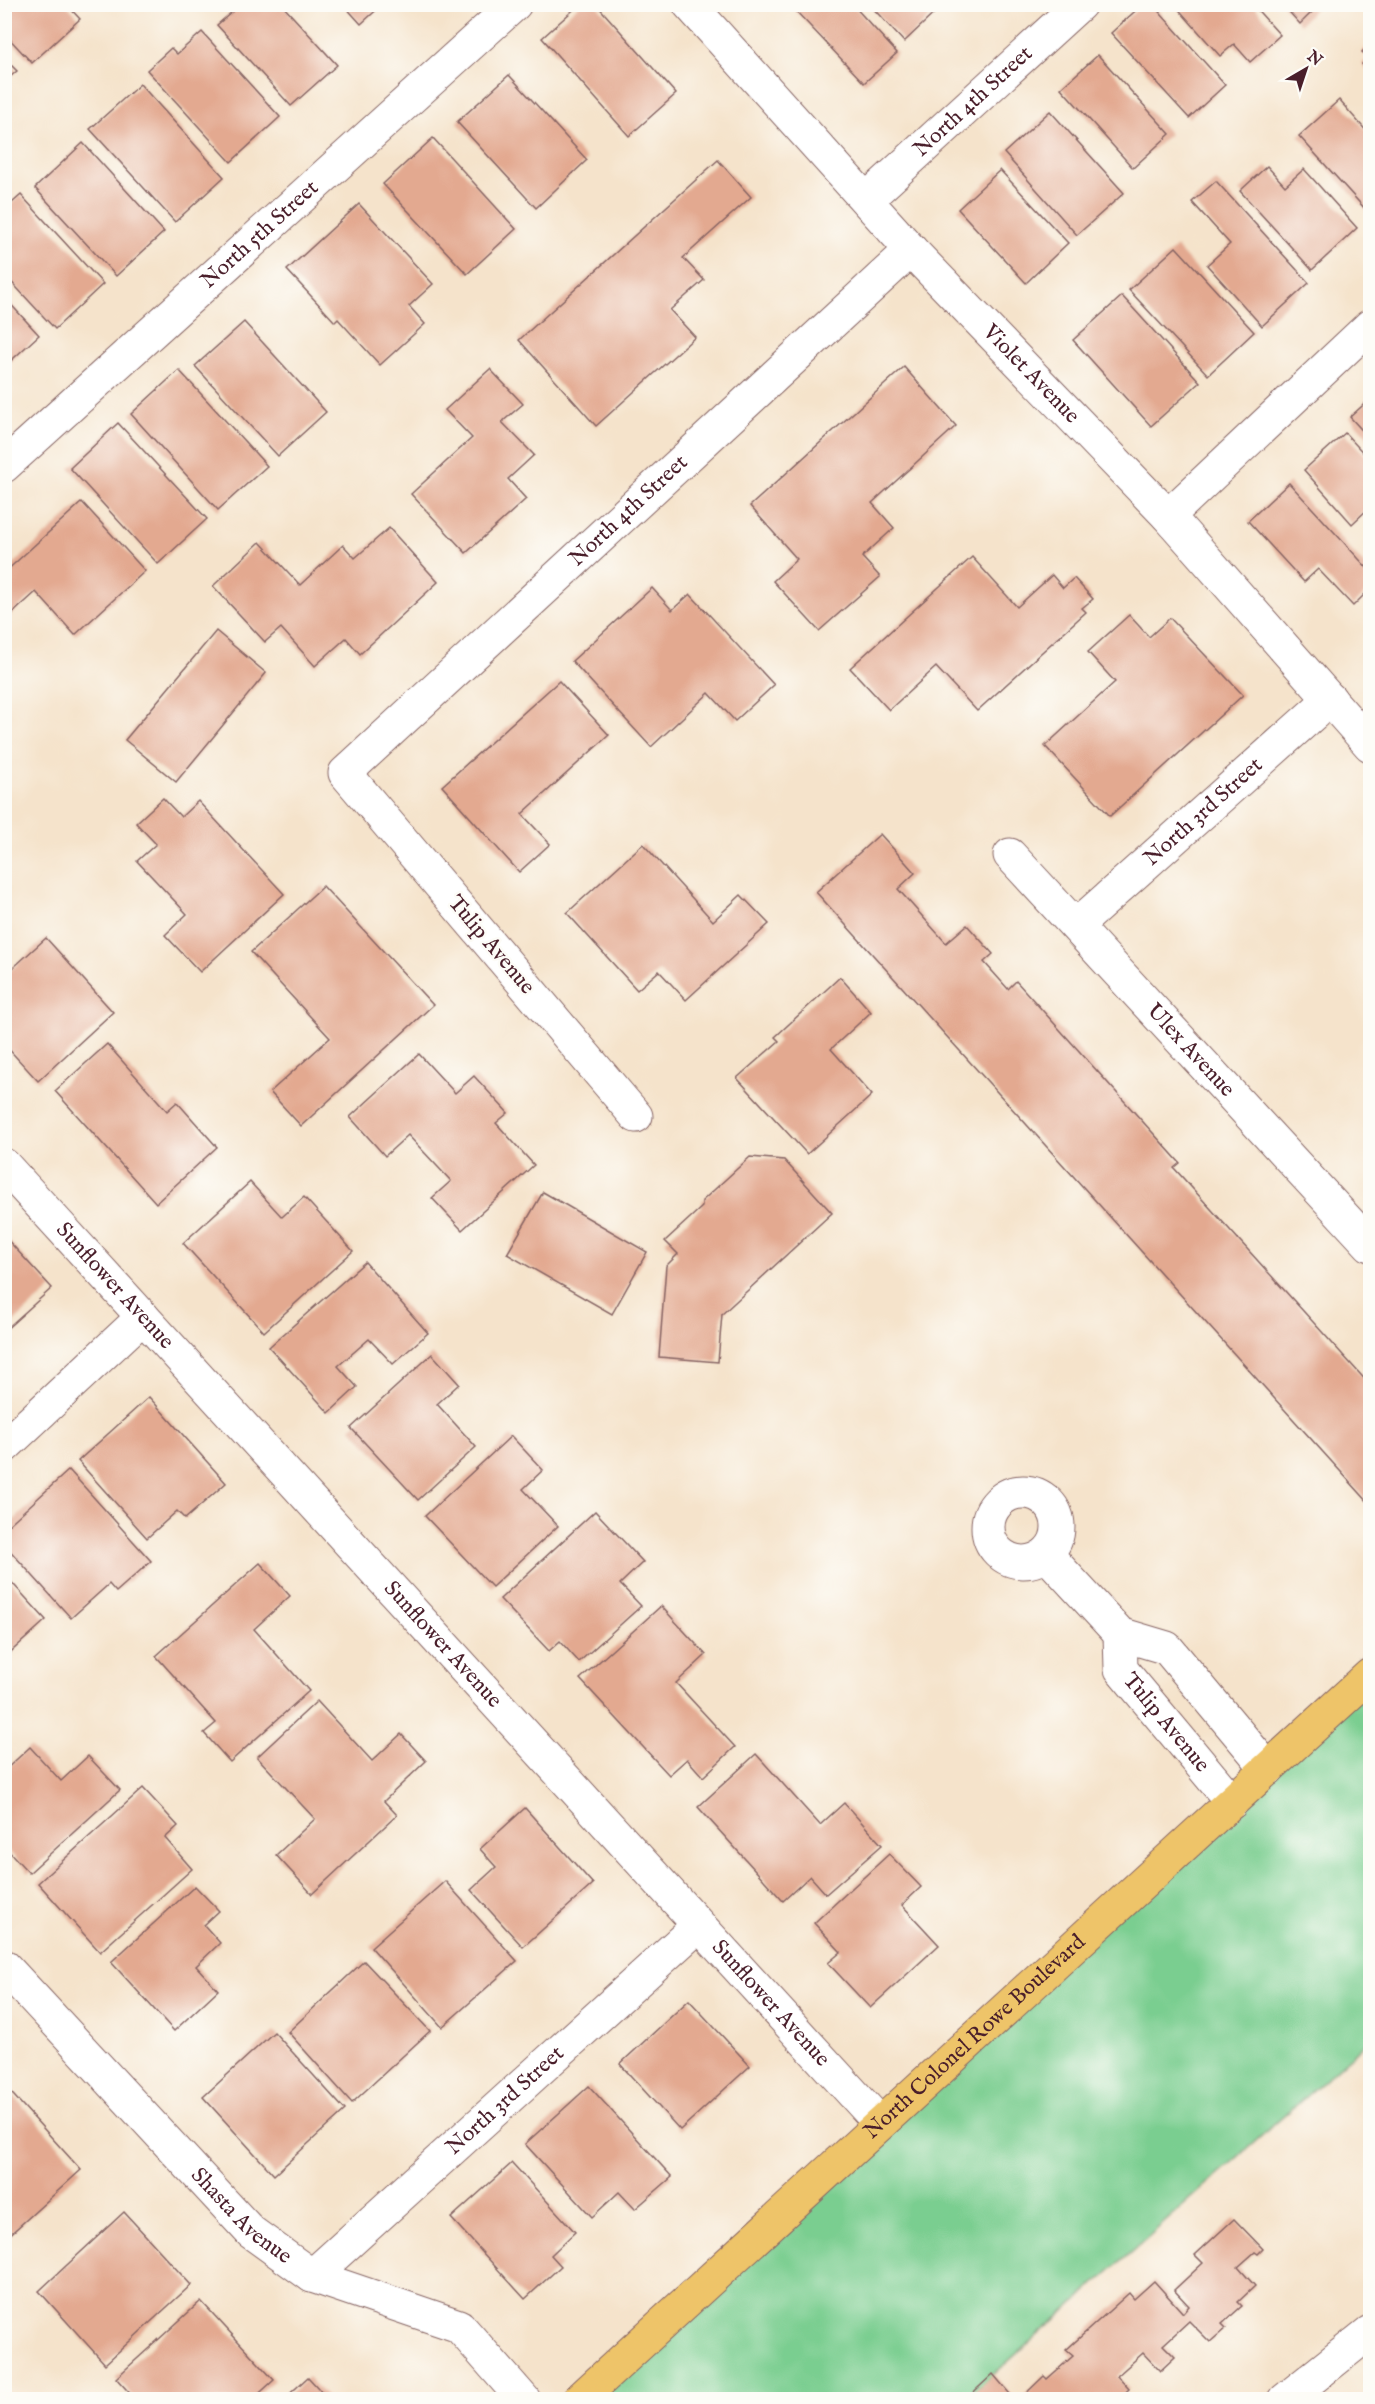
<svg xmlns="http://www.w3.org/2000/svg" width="1375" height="2404" font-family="'IM FELL English',serif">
	<rect width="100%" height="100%" fill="#fdfcf7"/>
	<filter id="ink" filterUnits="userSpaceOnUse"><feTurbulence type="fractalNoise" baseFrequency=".0167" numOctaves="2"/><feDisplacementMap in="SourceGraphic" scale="12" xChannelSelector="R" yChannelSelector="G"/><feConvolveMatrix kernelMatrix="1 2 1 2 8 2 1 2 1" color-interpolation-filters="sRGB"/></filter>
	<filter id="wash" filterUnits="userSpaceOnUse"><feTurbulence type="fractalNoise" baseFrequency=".008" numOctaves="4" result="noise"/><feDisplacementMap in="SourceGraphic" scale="24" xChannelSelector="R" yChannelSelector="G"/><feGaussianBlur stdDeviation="1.35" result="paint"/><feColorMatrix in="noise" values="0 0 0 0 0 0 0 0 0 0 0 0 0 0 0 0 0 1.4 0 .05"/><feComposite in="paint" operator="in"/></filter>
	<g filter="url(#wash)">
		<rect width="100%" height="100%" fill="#f5e3cb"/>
		<path fill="#7ace90" stroke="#62765e" stroke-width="1.5" d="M1370 1684V2039L1366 2043 966 2399 580 2400Z"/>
		<g id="blocks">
			<g fill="#e3a990">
				<path d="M4 4H66L80 19 32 63 4 33Z"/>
				<path d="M343 4H383L361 24Z"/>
				<path d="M580 4H596L676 94 629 136 542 38Z"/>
				<path d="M794 4H852L897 53 864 83 792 7Z"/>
				<path d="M869 4H944L904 42Z"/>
				<path d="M1143 4H1152L1225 85 1189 118 1111 33Z"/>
				<path d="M1174 4H1252L1280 35 1250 62 1234 44 1220 56Z"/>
				<path d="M1282 4H1320L1300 24Z"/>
				<path d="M240 5H282L337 65 291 106 217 25Z"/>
				<path d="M202 32 280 117 231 162 147 70 171 48 177 54Z"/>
				<path d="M1370 44V73L1362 64 1369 58 1362 52Z"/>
				<path d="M1098 55 1170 134 1133 168 1061 88Z"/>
				<path d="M4 58 17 71 4 82Z"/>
				<path d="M509 75 587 160 536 208 457 122Z"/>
				<path d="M140 84 224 177 175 222 90 129Z"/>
				<path d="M1339 100 1370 135 1368 212 1299 136Z"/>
				<path d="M1050 111 1124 193 1077 235 1004 153Z"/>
				<path d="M433 138 516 229 467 274 383 184Z"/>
				<path d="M83 143 164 232 116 276 35 188Z"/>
				<path d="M718 160 751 197 683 258 704 280 670 310 695 337 596 426 519 340Z"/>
				<path d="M1267 166 1285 186 1304 169 1357 228 1312 270 1240 191Z"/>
				<path d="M1000 170 1068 243 1026 283 958 209Z"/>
				<path d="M1216 181 1309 283 1262 326 1207 265 1230 244 1192 202Z"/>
				<path d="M21 195 103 284 55 329 4 274V210Z"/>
				<path d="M359 204 433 284 409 306 425 324 380 365 338 319 335 322 287 270Z"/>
				<path d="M1176 247 1254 332 1208 375 1129 290Z"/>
				<path d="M1122 296 1200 382 1151 426 1073 340Z"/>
				<path d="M4 297 39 335 4 367Z"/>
				<path d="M244 322 326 412 278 456 195 366Z"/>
				<path d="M904 367 956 426 872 503 894 528 862 557 880 577 819 631 773 581 797 559 750 506Z"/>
				<path d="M490 369 523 404 502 422 534 455 508 479 526 499 466 553 411 494 472 438 445 410Z"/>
				<path d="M179 370 267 466 218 510 131 414Z"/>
				<path d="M1370 399V439L1350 417Z"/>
				<path d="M118 423 207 519 158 564 70 468Z"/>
				<path d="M1345 433 1370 460V507L1352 524 1304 470Z"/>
				<path d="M1289 483 1370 571V589L1353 606 1318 569 1304 582 1248 521Z"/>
				<path d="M82 502 145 571 75 635 36 592 4 621V573Z"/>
				<path d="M389 528 438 582 360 654 346 638 315 666 281 628 265 642 213 586 260 542 300 585 343 545 355 558Z"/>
				<path d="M972 557 1017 607 1052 575 1063 588 1074 578 1093 599 1082 608 1086 612 977 711 936 667 889 710 850 668Z"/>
				<path d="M652 588 672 610 690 594 774 685 735 721 709 693 651 747 572 661Z"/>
				<path d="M1129 615 1149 637 1170 618 1243 695 1110 816 1045 746 1115 682 1088 652Z"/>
				<path d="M216 631 266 673 176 782 125 740Z"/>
				<path d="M559 681 609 735 522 814 550 844 519 872 442 786Z"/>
				<path d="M163 798 181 817 198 801 284 894 200 972 165 935 187 914 137 861 156 844 136 823Z"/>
				<path d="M880 834 915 873 898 889 946 943 967 925 993 954 984 962 1008 989 1016 981 1180 1163 1174 1168 1370 1385V1504L816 892Z"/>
				<path d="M643 844 713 921 741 895 769 924 686 1000 659 971 637 990 567 913Z"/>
				<path d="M323 886 433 1005 301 1126 270 1092 330 1038 251 952Z"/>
				<path d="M46 938 113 1012 38 1081 4 1044V976Z"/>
				<path d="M840 977 871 1012 831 1049 872 1095 807 1154 737 1078 779 1041 775 1037Z"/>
				<path d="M107 1044 167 1111 177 1102 217 1147 156 1203 55 1091Z"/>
				<path d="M419 1054 455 1093 474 1076 508 1113 496 1123 534 1165 462 1230 432 1198 451 1181 408 1135 385 1156 350 1117Z"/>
				<path d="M750 1157 784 1160 832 1213 722 1314 718 1362 659 1357 666 1266 678 1254 665 1241 702 1207V1201Z"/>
				<path d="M250 1182 282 1217 304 1197 353 1251 264 1332 183 1243Z"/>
				<path d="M543 1192 647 1252 612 1314 507 1254Z"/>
				<path d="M4 1236 52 1288 4 1331Z"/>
				<path d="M365 1262 428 1333 393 1364 369 1339 338 1366 357 1387 329 1413 269 1347Z"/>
				<path d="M432 1354 459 1384 437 1404 476 1447 418 1500 351 1428Z"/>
				<path d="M149 1397 226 1483 185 1519 177 1511 147 1538 78 1461Z"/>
				<path d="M511 1436 543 1470 523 1489 558 1526 492 1587 425 1516Z"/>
				<path d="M69 1470 151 1561 116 1592 109 1584 71 1618 4 1544V1529Z"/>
				<path d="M595 1511 643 1562 620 1584 641 1606 579 1662 560 1641 549 1651 500 1599Z"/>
				<path d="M260 1563 290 1596 254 1629 309 1691 230 1762 204 1733 216 1723 156 1656Z"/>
				<path d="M4 1574 46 1620 4 1658Z"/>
				<path d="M661 1606 706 1655 676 1683 735 1747 703 1777 687 1759 669 1775 580 1679Z"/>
				<path d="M317 1701 372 1761 401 1734 426 1761 384 1801 397 1815 312 1894 276 1855 315 1819 257 1757Z"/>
				<path d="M30 1747 61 1781 88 1756 120 1790 29 1873 4 1846V1771Z"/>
				<path d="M756 1754 820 1825 844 1803 882 1845 826 1894 810 1876 783 1901 698 1807Z"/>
				<path d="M143 1788 178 1826 165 1838 192 1869 100 1952 38 1883Z"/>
				<path d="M525 1808 593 1884 523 1947 471 1890 496 1867 480 1849Z"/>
				<path d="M889 1854 921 1887 902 1905 939 1945 870 2008 828 1963 841 1952 814 1923Z"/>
				<path d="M445 1881 517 1961 442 2027 371 1947Z"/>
				<path d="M195 1886 219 1911 204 1925 220 1943 196 1966 218 1990 174 2031 111 1962Z"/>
				<path d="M364 1961 430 2031 352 2103 288 2032Z"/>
				<path d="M689 2000 750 2066 680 2130 620 2064Z"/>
				<path d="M274 2032 345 2110 274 2175 203 2097Z"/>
				<path d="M5 2086 81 2170 5 2239Z"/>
				<path d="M589 2086 672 2177 635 2209 619 2192 592 2217 525 2144Z"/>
				<path d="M512 2163 575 2232 551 2255 561 2266 525 2299 451 2218Z"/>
				<path d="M124 2212 191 2285 105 2364 39 2291Z"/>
				<path d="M1234 2219 1263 2249 1258 2254 1255 2252 1238 2267 1255 2286 1238 2302 1242 2306 1222 2324 1226 2328 1210 2342 1189 2321 1163 2345 1175 2357 1160 2371 1143 2353 1117 2376 1129 2389 1117 2400H1019L1044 2376 1047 2379 1073 2356 1066 2350 1129 2293 1134 2299 1154 2281 1183 2313 1189 2306 1174 2290 1203 2263 1195 2255Z"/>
				<path d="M201 2301 274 2380 252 2400H136L116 2378Z"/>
				<path d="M993 2374 1015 2400H965Z"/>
				<path d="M308 2377 329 2400H283Z"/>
			</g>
		</g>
	</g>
	<g filter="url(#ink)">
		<use href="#blocks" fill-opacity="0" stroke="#866463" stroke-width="1.5"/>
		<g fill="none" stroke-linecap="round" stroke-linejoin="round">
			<g stroke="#866463" stroke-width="35">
				<g id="minor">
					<path id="s1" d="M689 4 911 250 1168 516 1370 745"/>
					<path id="s2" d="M867 199 1080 4"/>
					<path id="s3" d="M4 466 515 4"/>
					<path d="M1168 516 1370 326"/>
					<path id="s4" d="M1010 855 1370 1245"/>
					<path id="s5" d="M1076 926 1330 699"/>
					<path id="s6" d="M636 1116 345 773 911 250"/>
					<path id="s7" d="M4 1165 880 2123"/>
					<path d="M4 1447 143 1317"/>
					<circle cx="1023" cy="1527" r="35"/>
					<path d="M1046 1554 1120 1634 1167 1648 1268 1769"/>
					<path id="s8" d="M1120 1634 1121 1669 1232 1802"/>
					<path id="s9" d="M4 1966 251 2232 312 2276 459 2326 524 2400"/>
					<path id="s10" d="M312 2276 698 1926"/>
					<path d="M1285 2400 1370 2332"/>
				</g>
			</g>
			<g stroke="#866463" stroke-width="35">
				<g id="major">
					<path id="s11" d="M579 2400 1370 1675"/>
				</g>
			</g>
			<use href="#minor" stroke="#fff" stroke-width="33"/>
			<use href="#major" stroke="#eec469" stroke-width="33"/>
		</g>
	</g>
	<g text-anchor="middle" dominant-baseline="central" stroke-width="5" stroke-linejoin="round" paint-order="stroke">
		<g font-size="22" fill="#4a1f2b" stroke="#fdfcf7">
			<text stroke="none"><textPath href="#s2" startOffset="144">North 4th Street</textPath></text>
			<text stroke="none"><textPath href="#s3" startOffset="345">North 5th Street</textPath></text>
			<text stroke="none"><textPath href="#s1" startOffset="504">Violet Avenue</textPath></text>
			<text stroke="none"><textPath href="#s6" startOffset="836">North 4th Street</textPath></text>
			<text stroke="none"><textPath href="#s5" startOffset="171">North 3rd Street</textPath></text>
			<text transform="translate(491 945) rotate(50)">Tulip Avenue</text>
			<text stroke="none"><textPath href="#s4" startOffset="266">Ulex Avenue</textPath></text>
			<text stroke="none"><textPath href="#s7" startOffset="164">Sunflower Avenue</textPath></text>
			<text stroke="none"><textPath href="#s7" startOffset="650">Sunflower Avenue</textPath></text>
			<text stroke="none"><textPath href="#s8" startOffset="105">Tulip Avenue</textPath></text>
			<text stroke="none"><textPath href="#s7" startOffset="1136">Sunflower Avenue</textPath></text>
			<text stroke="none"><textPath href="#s11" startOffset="537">North Colonel Rowe Boulevard</textPath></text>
			<text stroke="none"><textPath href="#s10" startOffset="261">North 3rd Street</textPath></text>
			<text stroke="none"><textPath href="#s9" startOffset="345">Shasta Avenue</textPath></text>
		</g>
	</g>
	<rect width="1375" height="2404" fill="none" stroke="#fdfcf7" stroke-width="24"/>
	<g transform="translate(1306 69) rotate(39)" stroke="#fdfcf7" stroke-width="4.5" paint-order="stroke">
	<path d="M0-4.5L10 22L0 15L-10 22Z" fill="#4a1f2b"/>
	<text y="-9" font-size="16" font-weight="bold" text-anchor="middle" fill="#4a1f2b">N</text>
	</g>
</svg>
